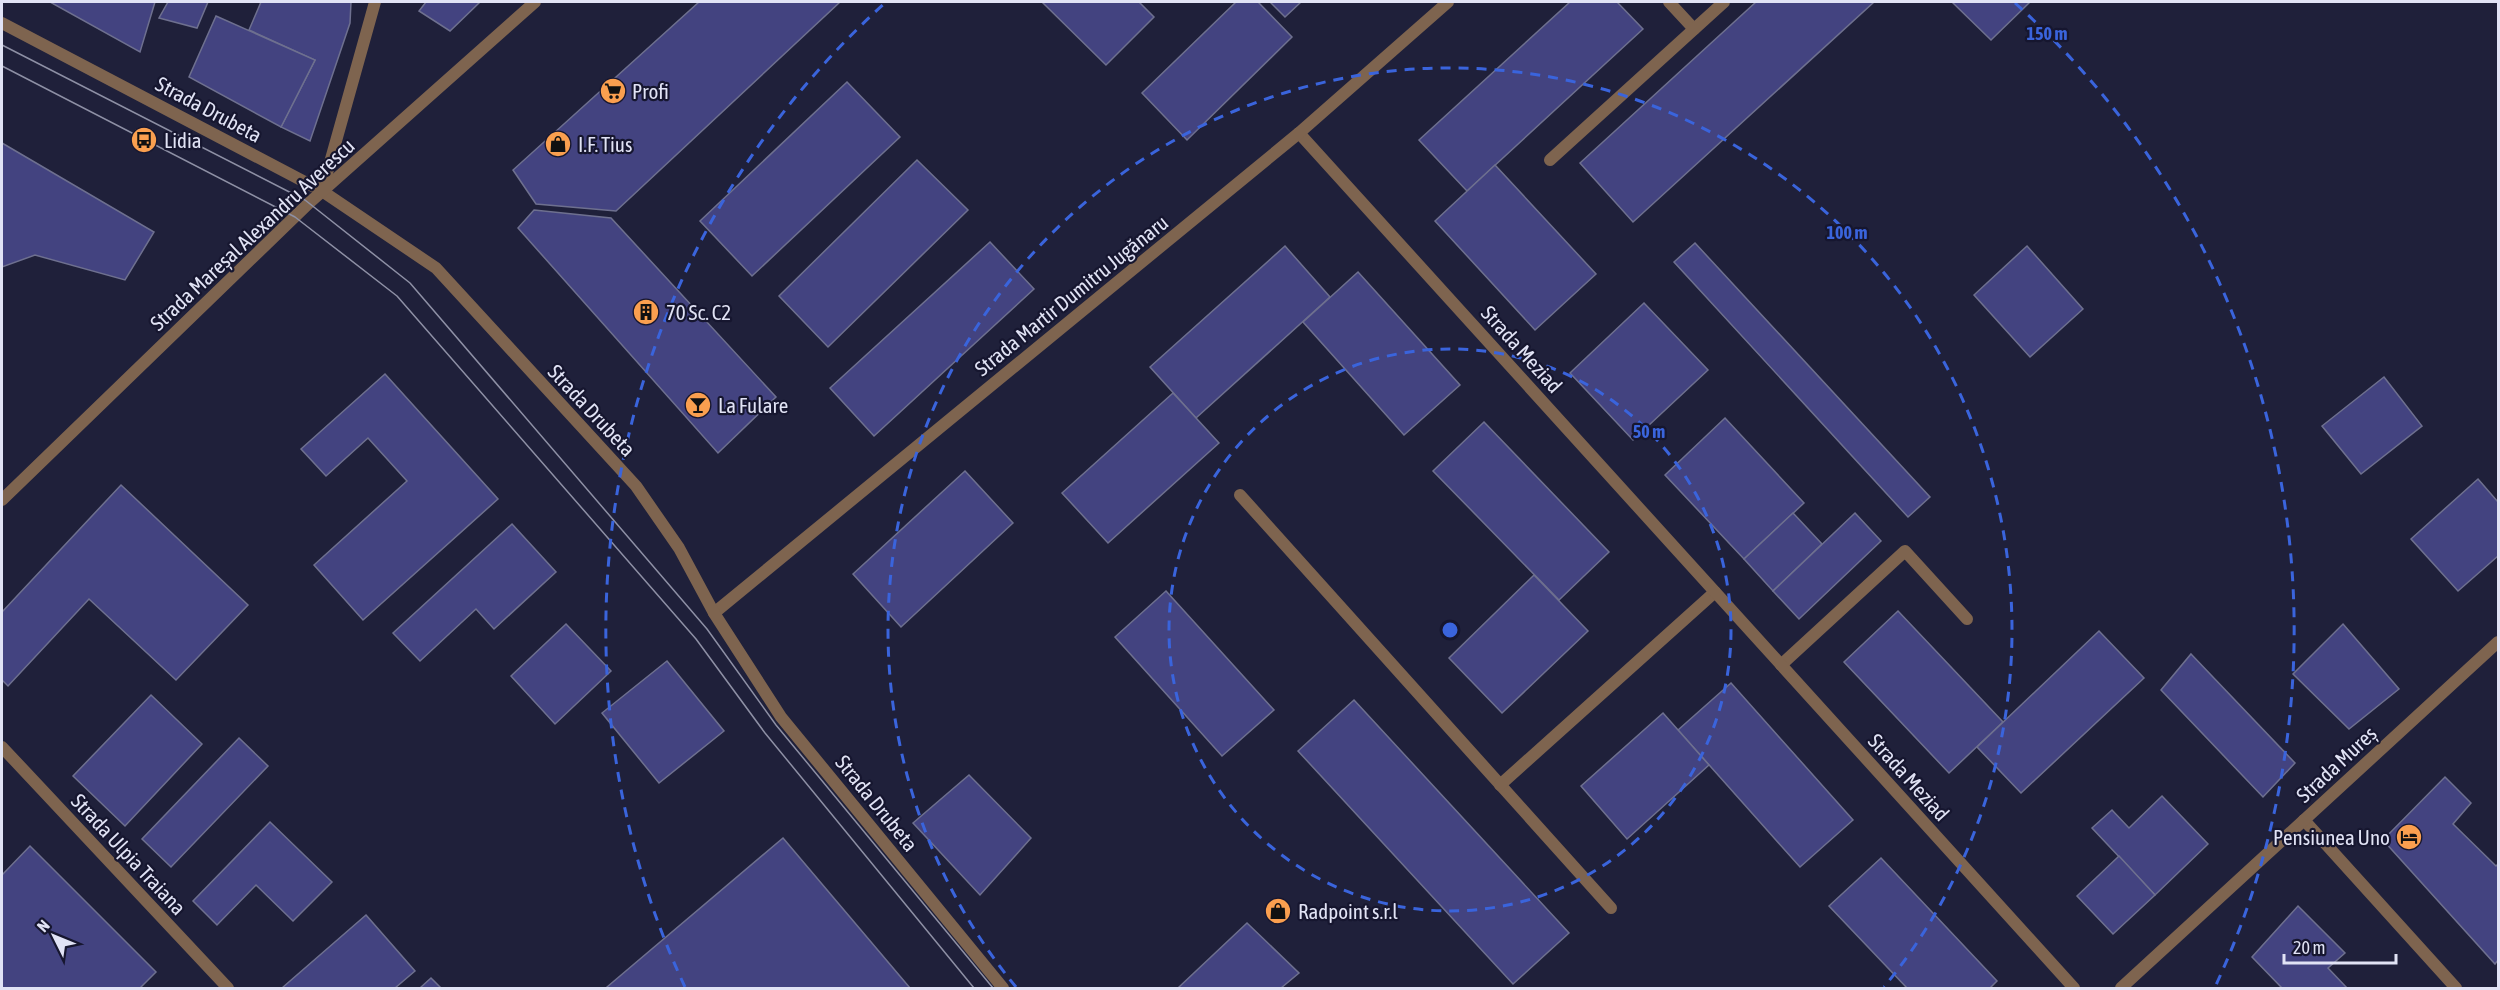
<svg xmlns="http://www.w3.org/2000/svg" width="2500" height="990" font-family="'Asap Condensed',sans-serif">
	<rect width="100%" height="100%" fill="#1f203a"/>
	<g fill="#434380" stroke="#6e708f" stroke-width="1.5">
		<path d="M50 2H155L140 52Z"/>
		<path d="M168 2H208L197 28 159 18Z"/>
		<path d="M261 2H351L350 23 310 141 281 127 315 60 249 30Z"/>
		<path d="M426 2H480L450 31 419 11Z"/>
		<path d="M699 2H840L616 211 536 204 513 170Z"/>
		<path d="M1042 2H1139L1154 17 1106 65Z"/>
		<path d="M1236 2H1258L1292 37 1187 140 1142 93Z"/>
		<path d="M1270 2H1301L1285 17Z"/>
		<path d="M1570 2H1617L1643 29 1467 191 1419 140Z"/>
		<path d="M1756 2H1874L1633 222 1580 163Z"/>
		<path d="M1952 2H2030L1991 40Z"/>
		<path d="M216 16 315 60 281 127 189 77Z"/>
		<path d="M847 82 900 137 752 276 700 221Z"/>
		<path d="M2 143 154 232 125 280 35 255 2 267Z"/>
		<path d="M917 160 968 210 828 347 779 296Z"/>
		<path d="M1495 165 1596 274 1535 330 1435 221Z"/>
		<path d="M534 210 611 218 776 397 718 453 518 228Z"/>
		<path d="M990 242 1034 289 874 436 830 388Z"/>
		<path d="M1695 243 1930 497 1908 517 1674 262Z"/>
		<path d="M1285 246 1330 297 1196 418 1150 367Z"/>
		<path d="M2027 246 2083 309 2030 357 1974 295Z"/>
		<path d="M1358 272 1460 385 1404 435 1303 322Z"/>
		<path d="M1644 303 1708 370 1633 440 1570 373Z"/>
		<path d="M385 374 498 499 363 620 314 565 407 481 368 438 326 476 301 449Z"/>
		<path d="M2384 377 2422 426 2361 474 2322 426Z"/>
		<path d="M1173 393 1219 443 1108 543 1062 493Z"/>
		<path d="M1725 418 1804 503 1744 559 1665 475Z"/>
		<path d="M1484 422 1609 552 1559 600 1433 471Z"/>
		<path d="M965 471 1013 523 901 627 853 574Z"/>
		<path d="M2478 479 2498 502V556L2458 591 2411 539Z"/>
		<path d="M121 485 248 605 176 680 89 599 8 686 2 680V612Z"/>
		<path d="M1793 513 1822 544 1773 591 1744 559Z"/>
		<path d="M1855 513 1881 541 1799 619 1773 591Z"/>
		<path d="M512 524 556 572 494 629 476 609 420 661 393 633Z"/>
		<path d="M1534 575 1588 631 1502 713 1449 658Z"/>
		<path d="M1166 591 1274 710 1222 756 1115 637Z"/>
		<path d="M1898 611 2003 722 1949 773 1844 662Z"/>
		<path d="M566 624 611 671 555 724 511 676Z"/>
		<path d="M2343 624 2399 689 2349 729 2293 674Z"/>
		<path d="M2099 631 2144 678 2021 793 1977 747Z"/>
		<path d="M2191 654 2295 763 2263 797 2161 690Z"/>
		<path d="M667 661 724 731 659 783 602 713Z"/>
		<path d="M1731 683 1853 820 1800 867 1678 730Z"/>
		<path d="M151 695 202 744 125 826 73 776Z"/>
		<path d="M1354 700 1569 933 1513 984 1298 751Z"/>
		<path d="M1663 713 1709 765 1627 839 1581 786Z"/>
		<path d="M239 738 268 766 171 867 142 839Z"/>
		<path d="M969 775 1031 838 980 895 913 823Z"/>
		<path d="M2445 777 2471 803 2453 824 2496 866 2498 864V960L2495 964 2383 840Z"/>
		<path d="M2162 796 2208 844 2155 895 2092 828 2112 810 2129 828Z"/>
		<path d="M270 822 332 882 293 921 256 885 217 925 193 901Z"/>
		<path d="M783 838 910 988H608L607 987Z"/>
		<path d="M30 846 156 972 140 988H2V875Z"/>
		<path d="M2119 856 2155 895 2113 934 2077 896Z"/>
		<path d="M1881 858 1997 981 1990 988H1907L1829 906Z"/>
		<path d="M2298 906 2345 953 2328 968 2347 988H2282L2252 957Z"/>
		<path d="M366 915 415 971 395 988H282Z"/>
		<path d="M1247 923 1299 973 1281 988H1178Z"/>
		<path d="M431 978 441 988H420Z"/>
	</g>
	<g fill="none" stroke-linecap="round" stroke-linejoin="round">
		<g stroke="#7e644f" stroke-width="12">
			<path d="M1669 2 1694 29"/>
			<path d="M1550 160 1724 2"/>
			<path d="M1240 495 1611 908"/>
			<path d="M1781 665 1905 551 1967 619"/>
			<path d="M1500 785 1715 592"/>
		</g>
		<g stroke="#7e644f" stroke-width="12">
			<path d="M1299 133 2074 988"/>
			<path d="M322 191 375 2"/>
			<path d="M714 613 1299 133 1448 2"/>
			<path d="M2 747 228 988"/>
			<path d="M2304 820 2456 988"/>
		</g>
		<g stroke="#7e644f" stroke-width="12">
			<path d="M2 23 322 191 436 268 636 486 679 548 714 613 781 717 1003 988"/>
			<path d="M2 500 309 203 535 2"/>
			<path d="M2121 988 2498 642"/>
		</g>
		<g stroke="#8e90a5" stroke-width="1.5">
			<path d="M2 45 305 200 410 283 707 629 776 725 993 988"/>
			<path d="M2 66 295 217 397 296 696 639 765 733 974 988"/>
		</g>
	</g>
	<g fill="none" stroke="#3a64dc" stroke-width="3" stroke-dasharray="10 8">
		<circle cx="1450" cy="630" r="281"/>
		<path d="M1016 987A562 562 0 1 1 1884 987"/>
		<path d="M685 987A844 844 0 0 1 885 3M2015 3A844 844 0 0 1 2215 987"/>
	</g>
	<defs>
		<g id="supermarket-disc" transform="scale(1.35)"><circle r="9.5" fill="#fa9f4f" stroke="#16162f"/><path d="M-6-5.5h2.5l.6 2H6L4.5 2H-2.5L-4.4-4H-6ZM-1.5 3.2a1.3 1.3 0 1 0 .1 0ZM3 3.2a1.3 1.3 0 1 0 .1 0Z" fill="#111"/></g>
		<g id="bus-disc" transform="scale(1.35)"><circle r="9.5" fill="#fa9f4f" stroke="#16162f"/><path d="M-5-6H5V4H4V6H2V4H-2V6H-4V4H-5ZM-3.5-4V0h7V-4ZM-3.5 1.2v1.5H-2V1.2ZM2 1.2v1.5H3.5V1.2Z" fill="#111"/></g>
		<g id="shop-disc" transform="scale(1.35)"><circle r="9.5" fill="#fa9f4f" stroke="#16162f"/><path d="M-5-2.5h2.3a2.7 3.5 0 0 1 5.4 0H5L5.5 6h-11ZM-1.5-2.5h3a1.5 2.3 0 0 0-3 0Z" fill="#111"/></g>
		<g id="building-disc" transform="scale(1.35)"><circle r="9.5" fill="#fa9f4f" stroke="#16162f"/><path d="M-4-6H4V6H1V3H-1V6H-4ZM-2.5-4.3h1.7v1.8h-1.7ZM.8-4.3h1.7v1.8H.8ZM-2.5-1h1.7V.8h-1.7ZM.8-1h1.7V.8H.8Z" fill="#111"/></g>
		<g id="bar-disc" transform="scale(1.35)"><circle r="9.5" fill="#fa9f4f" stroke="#16162f"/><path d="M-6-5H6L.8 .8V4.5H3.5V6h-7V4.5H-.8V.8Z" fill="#111"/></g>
		<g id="hotel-disc" transform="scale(1.35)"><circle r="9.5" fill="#fa9f4f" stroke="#16162f"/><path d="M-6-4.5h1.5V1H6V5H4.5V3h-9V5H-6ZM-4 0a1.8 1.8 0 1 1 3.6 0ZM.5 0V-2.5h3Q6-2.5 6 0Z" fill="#111"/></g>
	</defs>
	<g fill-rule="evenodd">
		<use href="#supermarket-disc" x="613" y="91"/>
		<use href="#bus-disc" x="144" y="140"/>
		<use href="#shop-disc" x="558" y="144"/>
		<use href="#building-disc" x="646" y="312"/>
		<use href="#bar-disc" x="698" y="405"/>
		<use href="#hotel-disc" x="2409" y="837"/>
		<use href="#shop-disc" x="1278" y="911"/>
	</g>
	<g text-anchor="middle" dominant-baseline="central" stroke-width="4.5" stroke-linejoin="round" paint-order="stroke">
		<g font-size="21" fill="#e1e3f5" stroke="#16162f" text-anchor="start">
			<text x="632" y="91">Profi</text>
			<text x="164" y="140">Lidia</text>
			<text x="578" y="144">I.F. Tius</text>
			<text x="666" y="312">70 Sc. C2</text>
			<text x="718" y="405">La Fulare</text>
			<text x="2390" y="837" text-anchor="end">Pensiunea Uno</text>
			<text x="1298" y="911">Radpoint s.r.l</text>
		</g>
		<g font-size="21" fill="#e1e3f5" stroke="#16162f">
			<text transform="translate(209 109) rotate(28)">Strada Drubeta</text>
			<text transform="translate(252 234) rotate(-43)">Strada Mareșal Alexandru Averescu</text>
			<text transform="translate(1071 295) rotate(-39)">Strada Martir Dumitru Jugănaru</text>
			<text transform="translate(1522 349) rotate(48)">Strada Meziad</text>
			<text transform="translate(592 410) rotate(47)">Strada Drubeta</text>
			<text transform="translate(2336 764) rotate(-43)">Strada Mureș</text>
			<text transform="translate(1909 777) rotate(48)">Strada Meziad</text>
			<text transform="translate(877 803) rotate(51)">Strada Drubeta</text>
			<text transform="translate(129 854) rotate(47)">Strada Ulpia Traiana</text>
		</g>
	</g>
	<circle cx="1450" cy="630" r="9" fill="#3a64dc" stroke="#16162f" stroke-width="3"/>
	<g font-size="18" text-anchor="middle" font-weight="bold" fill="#3a64dc" stroke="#16162f" stroke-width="4.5" stroke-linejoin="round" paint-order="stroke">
		<text x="2047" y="40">150 m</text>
		<text x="1847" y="239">100 m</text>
		<text x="1649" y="438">50 m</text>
	</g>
	<rect width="2500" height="990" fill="none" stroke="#e1e3f5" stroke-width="6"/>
	<g transform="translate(54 936) rotate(313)" stroke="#16162f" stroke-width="4.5" paint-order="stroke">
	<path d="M0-4.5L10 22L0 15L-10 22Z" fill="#e1e3f5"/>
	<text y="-9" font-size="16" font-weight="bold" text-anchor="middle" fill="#e1e3f5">N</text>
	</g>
	<path d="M2284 954v9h112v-9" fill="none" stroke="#e1e3f5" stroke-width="3"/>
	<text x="2293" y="954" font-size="18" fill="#e1e3f5" stroke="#16162f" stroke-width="4.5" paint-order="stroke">20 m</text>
</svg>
